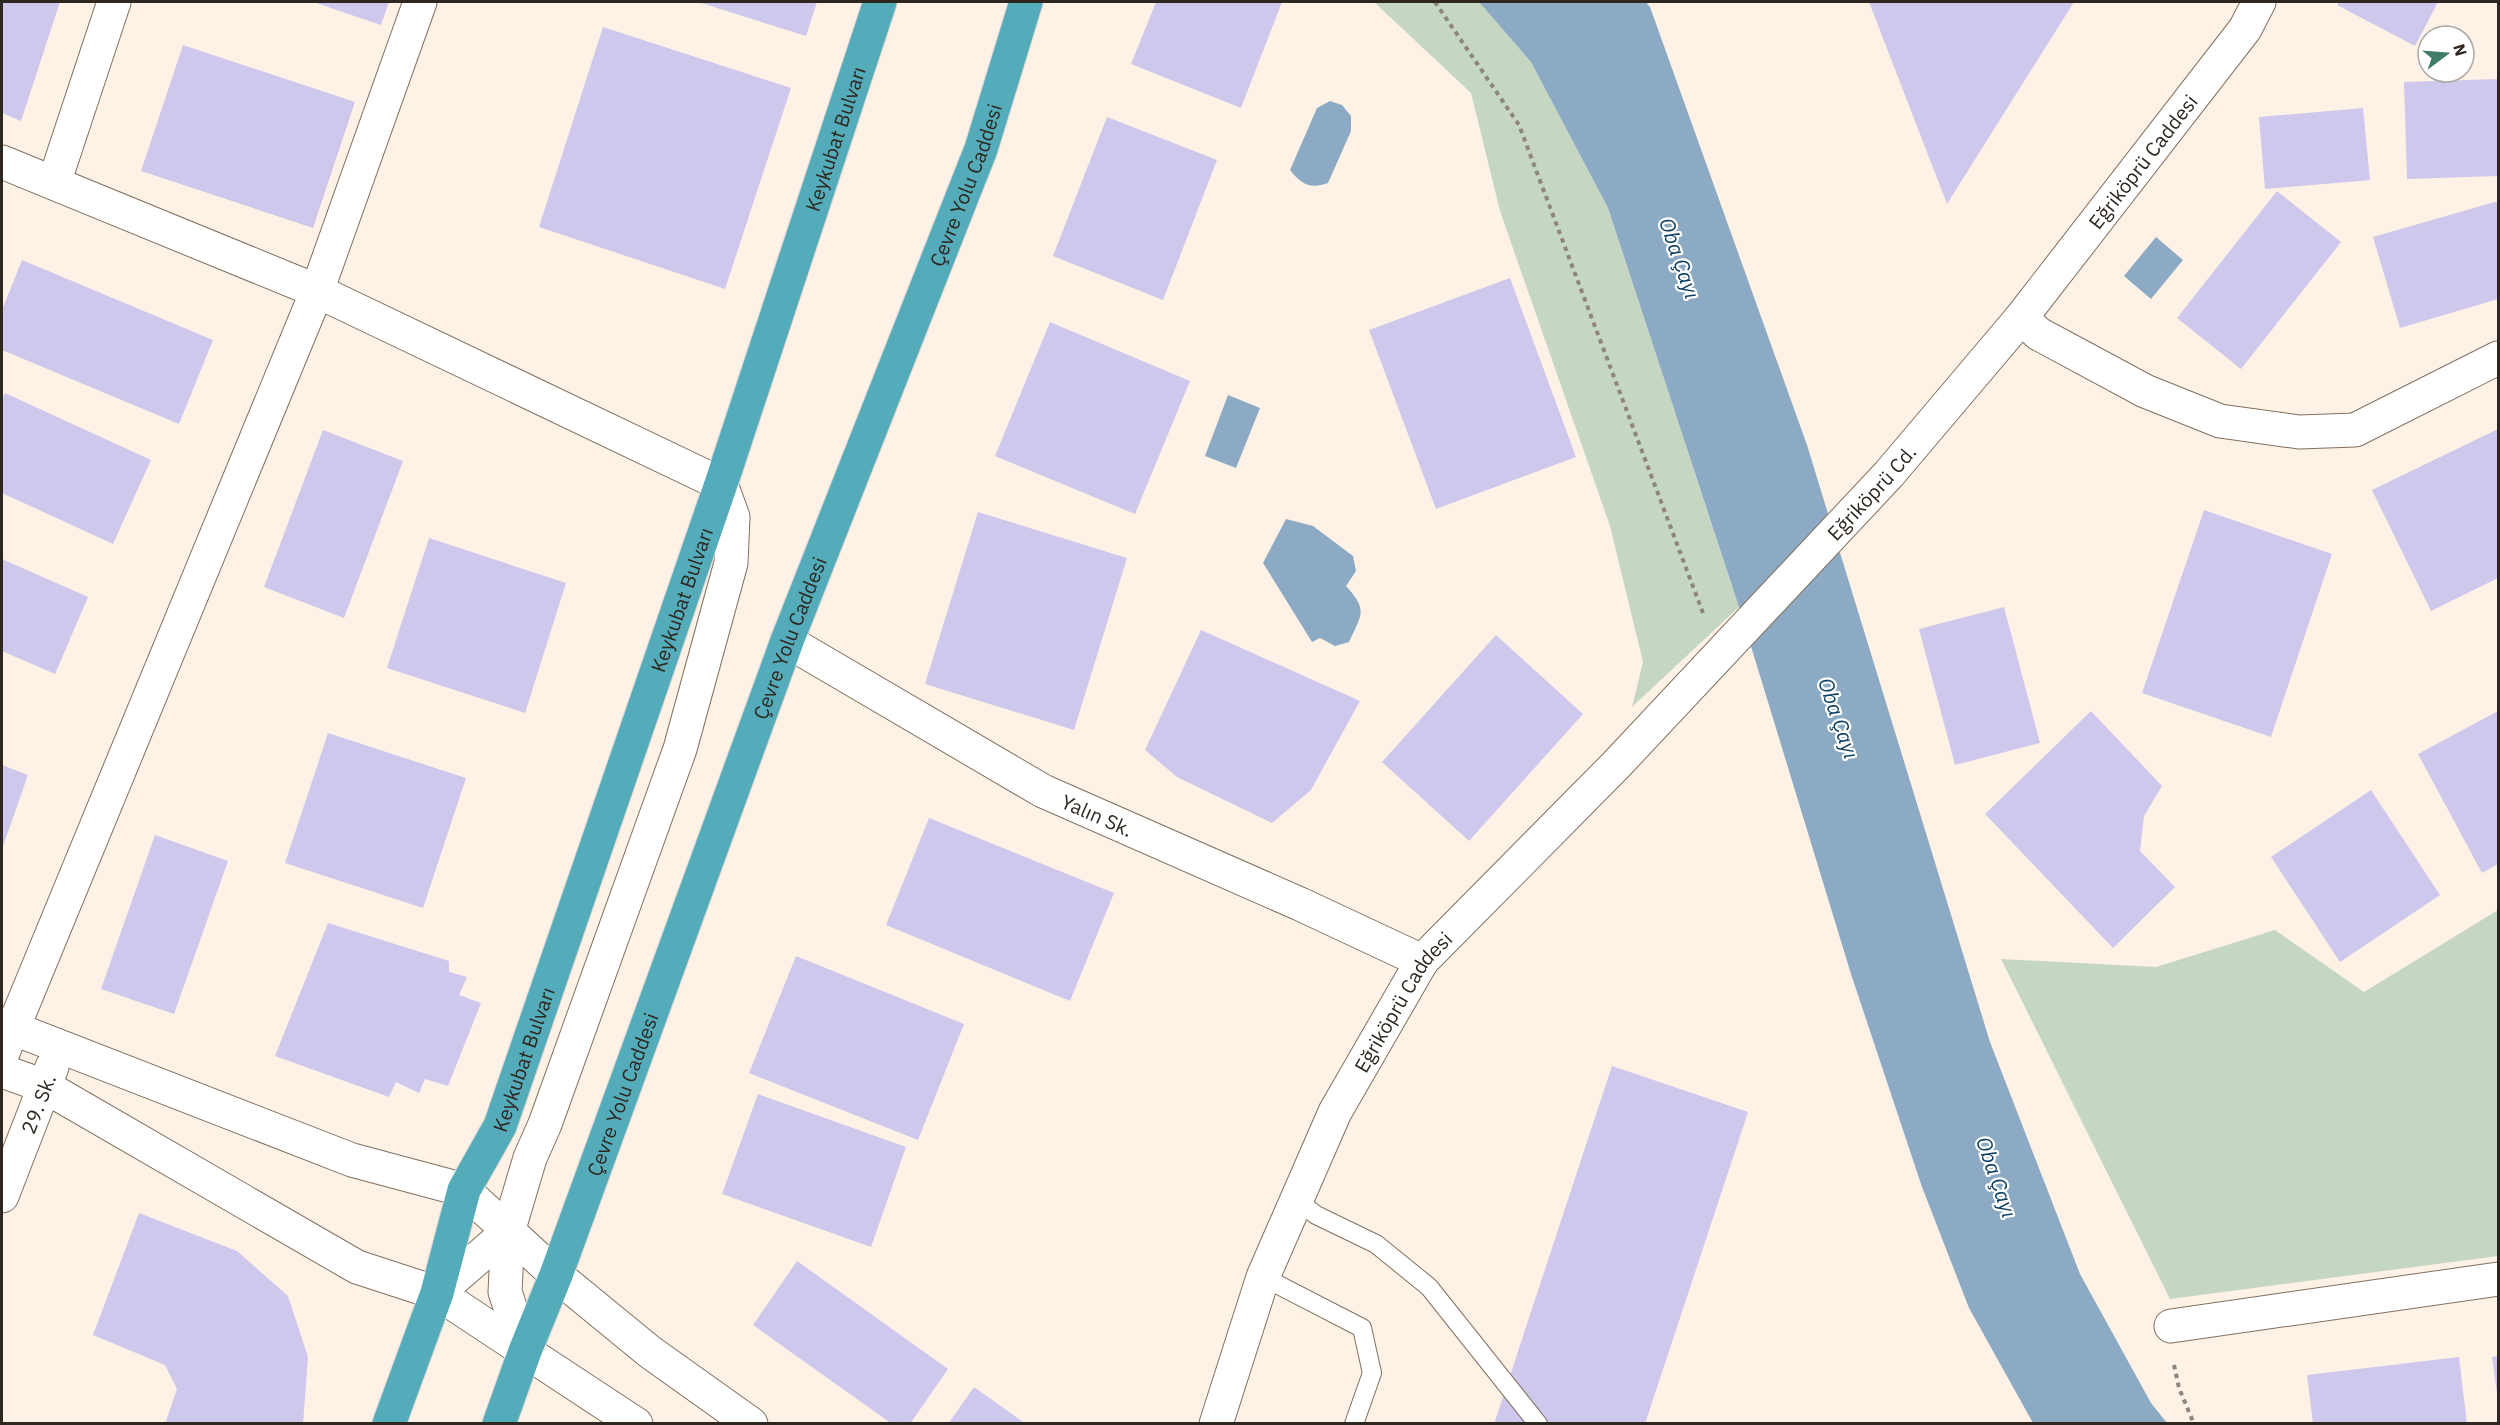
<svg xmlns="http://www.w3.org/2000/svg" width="2500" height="1425" font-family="'IBM Plex Sans',sans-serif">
	<rect width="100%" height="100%" fill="#fef2e6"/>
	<g fill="#c5d6c2">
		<path d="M1374 2H1479L1531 62 1608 208 1739 607 1632 707 1643 662 1610 526 1500 211 1471 93Z"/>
		<path d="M2498 910V1256L2170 1299 2001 959 2156 967 2275 930 2364 992Z"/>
	</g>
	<g fill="#8caac3">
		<path d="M1479 2H1646L1650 7 1807 445 1990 1042 2080 1274 2151 1403 2167 1423H2033L1969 1308 1922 1187 1851 974 1739 607 1608 208 1531 62Z"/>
		<path d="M1330 101 1342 105 1351 116V131L1328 183C1310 189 1302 185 1290 170L1317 108Z"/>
		<path d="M2156 237 2183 260 2151 299 2124 276Z"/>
		<path d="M1228 395 1260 408 1236 468 1205 456Z"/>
		<path d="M1286 519 1313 526 1353 556 1356 571 1346 586C1368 610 1362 614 1349 642L1335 646 1320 638 1312 642 1263 563Z"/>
	</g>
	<g fill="#cec8ec">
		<path d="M2 2H60L21 121 2 113Z"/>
		<path d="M313 2H389L381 25Z"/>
		<path d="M698 2H817L806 36Z"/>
		<path d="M1156 2H1282L1241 108 1131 64Z"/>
		<path d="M1869 2H2074L1947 204Z"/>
		<path d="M2339 2H2438L2415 46 2337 5Z"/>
		<path d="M603 27 791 88 725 289 539 227Z"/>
		<path d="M183 45 355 102 313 228 141 171Z"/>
		<path d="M2498 79V176L2407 179 2404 82Z"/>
		<path d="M2363 108 2370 180 2265 189 2259 117Z"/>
		<path d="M1107 117 1217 160 1163 300 1053 256Z"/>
		<path d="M2277 191 2341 242 2241 369 2177 318Z"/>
		<path d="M2498 201V299L2400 328 2373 237Z"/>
		<path d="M22 260 213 340 179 424 2 350V310Z"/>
		<path d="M1510 278 1576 457 1436 509 1369 330Z"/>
		<path d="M1050 322 1190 381 1135 514 995 456Z"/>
		<path d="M5 393 151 460 113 544 2 493V400Z"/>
		<path d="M2498 429V578L2431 611 2372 490Z"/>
		<path d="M323 430 403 461 344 618 264 587Z"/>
		<path d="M2204 510 2332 554 2271 737 2142 693Z"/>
		<path d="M978 512 1127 558 1074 730 925 684Z"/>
		<path d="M429 538 566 583 525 713 387 668Z"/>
		<path d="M2 559 88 597 55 674 2 651Z"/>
		<path d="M2004 607 2040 743 1955 765 1919 629Z"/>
		<path d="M1201 630 1360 701 1311 790 1272 823 1177 777 1145 750Z"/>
		<path d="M1496 635 1583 714 1469 841 1382 762Z"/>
		<path d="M2091 711 2162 786 2144 816 2140 851 2175 887 2113 948 1985 814Z"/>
		<path d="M2498 711V864L2482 873 2418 754Z"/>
		<path d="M328 733 466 778 423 908 285 863Z"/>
		<path d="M2 765 28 775 2 849Z"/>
		<path d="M2371 790 2440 895 2340 962 2271 857Z"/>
		<path d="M929 818 1114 893 1070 1001 886 925Z"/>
		<path d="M155 835 228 861 174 1014 101 989Z"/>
		<path d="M328 923 449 961V972L467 977 459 995 481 1003 448 1086 425 1079 419 1093 396 1082 389 1097 275 1056Z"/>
		<path d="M796 956 964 1024 918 1140 749 1073Z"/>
		<path d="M1612 1066 1748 1112 1645 1424H1494Z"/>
		<path d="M758 1094 906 1147 871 1247 722 1194Z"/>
		<path d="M139 1213 237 1251 288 1296 308 1357 303 1424H165L177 1389 165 1365 93 1335Z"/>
		<path d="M797 1261 948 1369 910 1424H892L753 1325Z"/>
		<path d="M2498 1356V1394H2497L2492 1357Z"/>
		<path d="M2459 1357 2467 1424H2313L2307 1375Z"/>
		<path d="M974 1387 1026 1424H948Z"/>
	</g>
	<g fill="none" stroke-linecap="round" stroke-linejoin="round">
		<g stroke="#82705f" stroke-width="20">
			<g id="service">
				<path d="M1297 1200 1316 1215 1376 1244 1429 1287 1538 1424"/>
				<path d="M1263 1277 1362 1328 1372 1373 1354 1424"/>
			</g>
		</g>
		<g stroke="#82705f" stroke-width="35">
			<g id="minor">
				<path d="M2 162 317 291 721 484 733 517 731 563 680 749 545 1124 530 1158 508 1232 505 1292 525 1351"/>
				<path d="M54 183 114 2"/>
				<path d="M2021 318 2039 334 2145 391 2220 421 2299 432 2355 430 2498 358"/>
				<path id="s1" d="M787 641 1043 791 1300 904 1422 961"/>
				<path d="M2 1024 352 1160 464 1190 556 1275"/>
				<path d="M2 1055 317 291 420 2"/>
				<path d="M2 1071 44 1086 357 1267 437 1293 525 1351"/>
				<path id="s2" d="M2 1196 52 1067"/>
				<path d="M437 1293 508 1232"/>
				<path d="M2171 1326 2498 1279"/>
				<path id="s3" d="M1216 1424 1263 1277 1335 1112 1422 961 1616 765 1889 474 2021 318 2245 29 2259 2"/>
			</g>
		</g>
		<g stroke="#82705f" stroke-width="35">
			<g id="tertiary">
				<path d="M556 1275 650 1352 751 1424"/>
				<path d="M525 1351 636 1424"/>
			</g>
		</g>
		<g stroke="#d5d4d2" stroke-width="35">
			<g id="trunk">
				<path id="s4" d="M389 1424 437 1293 464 1190 500 1126 721 484 880 2"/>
				<path id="s5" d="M499 1424 525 1351 556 1275 787 641 981 149 1026 2"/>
			</g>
		</g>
		<g stroke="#8f857b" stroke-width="4" stroke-dasharray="4.5 4.5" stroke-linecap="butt">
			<path d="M1435 2 1519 125 1703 613"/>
			<path d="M2174 1365 2179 1388 2194 1424"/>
		</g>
		<use href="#service" stroke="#fff" stroke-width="18"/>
		<use href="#minor" stroke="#fff" stroke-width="33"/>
		<use href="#tertiary" stroke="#fff" stroke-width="33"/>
		<use href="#trunk" stroke="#54abba" stroke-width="33"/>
	</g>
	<g text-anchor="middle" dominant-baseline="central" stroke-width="4.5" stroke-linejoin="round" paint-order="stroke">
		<g font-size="20" fill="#2e271f" stroke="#fff">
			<text stroke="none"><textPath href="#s4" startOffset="1362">Keykubat Bulvarı</textPath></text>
			<text stroke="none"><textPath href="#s3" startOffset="1586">Eğriköprü Caddesi</textPath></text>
			<text stroke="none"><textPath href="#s5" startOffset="1324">Çevre Yolu Caddesi</textPath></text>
			<text stroke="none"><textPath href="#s3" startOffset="1158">Eğriköprü Cd.</textPath></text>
			<text stroke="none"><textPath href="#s4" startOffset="876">Keykubat Bulvarı</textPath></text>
			<text stroke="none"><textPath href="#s5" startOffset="838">Çevre Yolu Caddesi</textPath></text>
			<text stroke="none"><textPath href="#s1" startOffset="356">Yalın Sk.</textPath></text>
			<text stroke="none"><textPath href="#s3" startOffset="464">Eğriköprü Caddesi</textPath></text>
			<text stroke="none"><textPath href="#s4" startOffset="390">Keykubat Bulvarı</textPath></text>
			<text stroke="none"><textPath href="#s5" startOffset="352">Çevre Yolu Caddesi</textPath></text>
			<text stroke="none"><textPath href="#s2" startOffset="99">29. Sk.</textPath></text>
		</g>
		<g font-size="21" font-style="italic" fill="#0f4265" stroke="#fff">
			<text transform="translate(1680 258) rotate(71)">Oba Çayı</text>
			<text transform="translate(1839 718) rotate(71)">Oba Çayı</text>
			<text transform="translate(1997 1177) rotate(71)">Oba Çayı</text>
		</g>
	</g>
	<rect width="2500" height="1425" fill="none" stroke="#2e271f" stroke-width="6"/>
	<g transform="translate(2446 54) rotate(74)"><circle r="28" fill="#ffffff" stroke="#aba9a5" stroke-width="1.5"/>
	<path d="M0-4.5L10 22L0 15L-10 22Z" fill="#3f7d69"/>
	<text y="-9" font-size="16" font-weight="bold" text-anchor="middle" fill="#2e271f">N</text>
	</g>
</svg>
